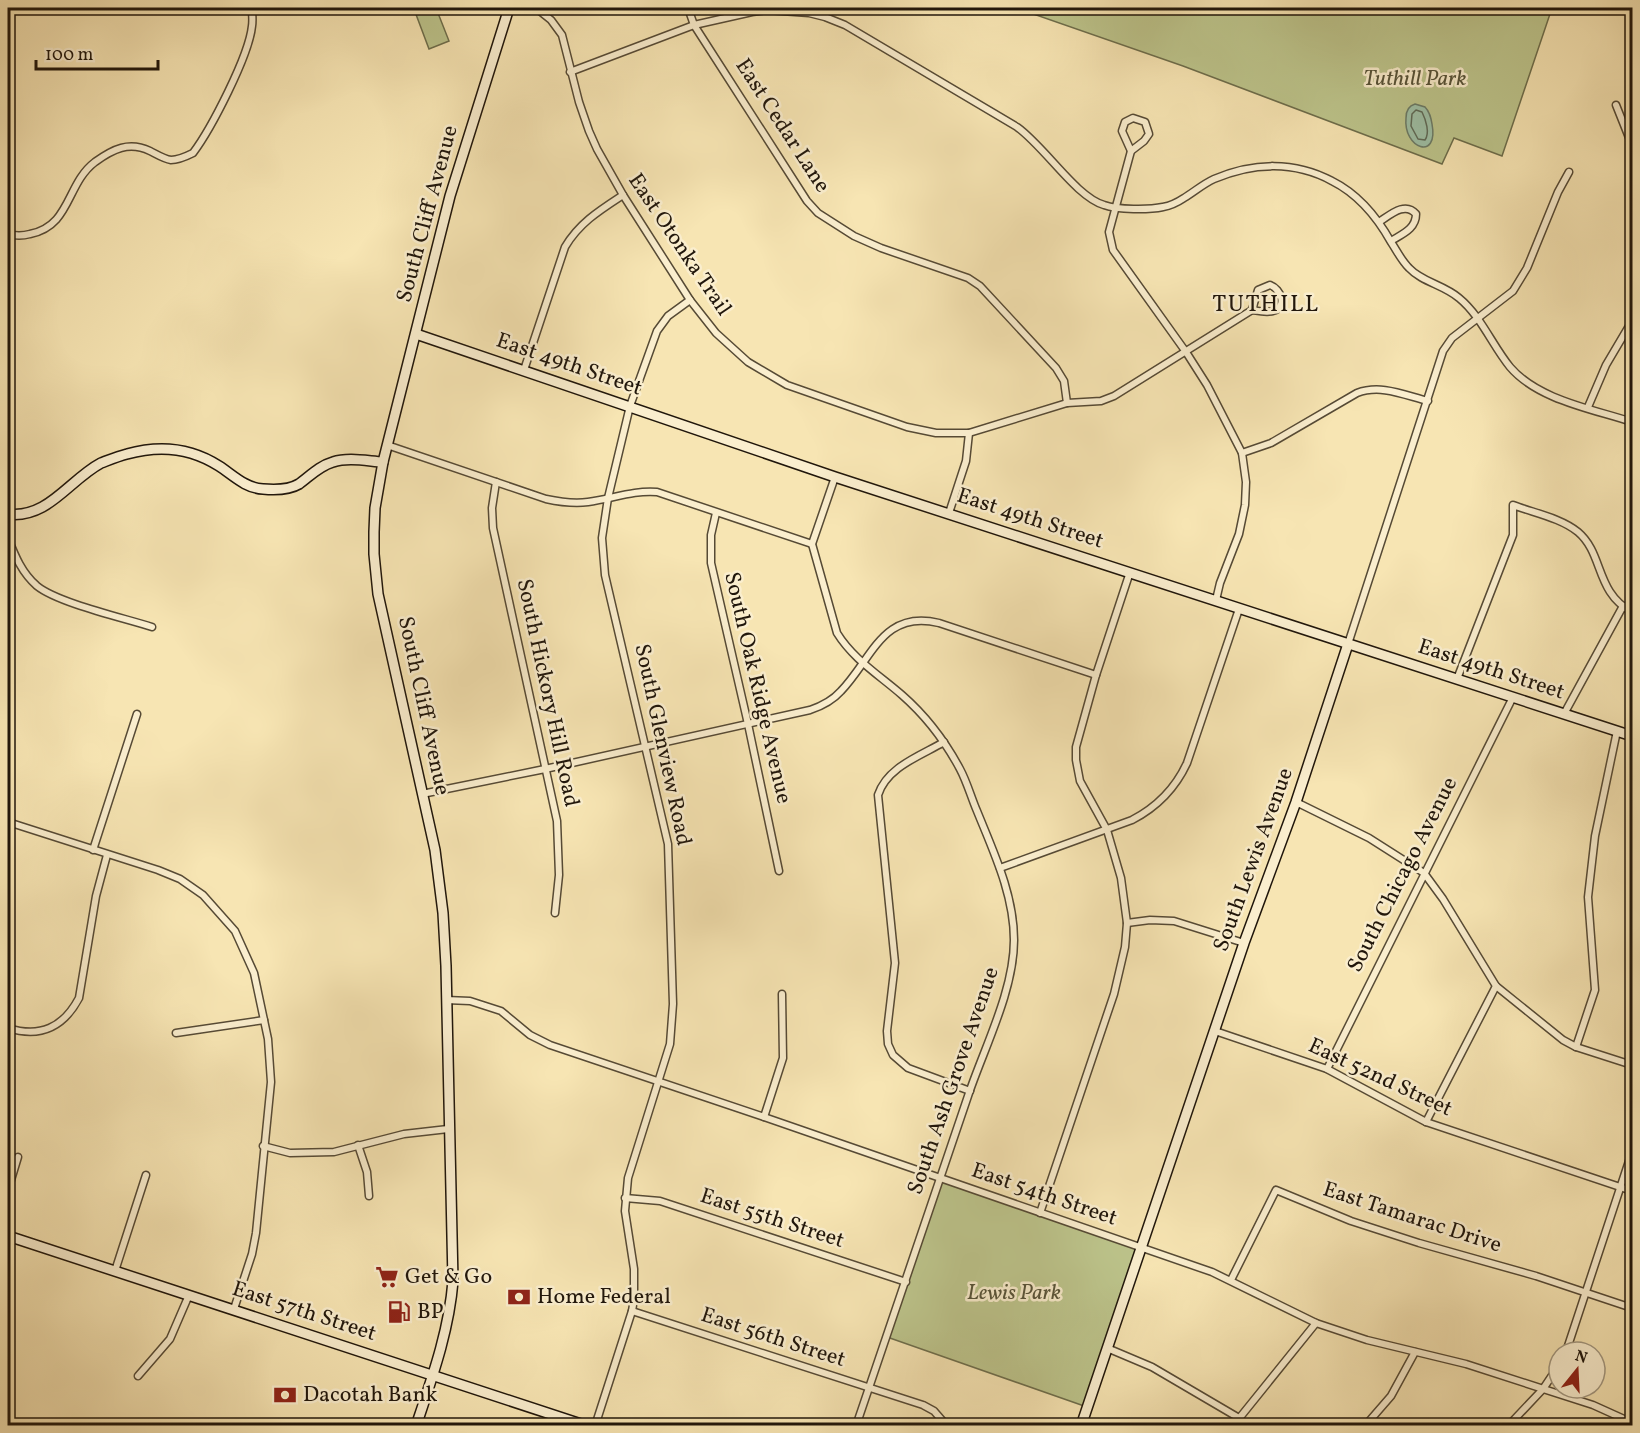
<svg xmlns="http://www.w3.org/2000/svg" width="1640" height="1433" font-family="Vollkorn,serif">
	<rect width="100%" height="100%" fill="#f7e5b3"/>
	<filter id="stains"><feTurbulence type="fractalNoise" baseFrequency=".00333" numOctaves="4"/><feColorMatrix values="0 0 0 0 .2 0 0 0 0 .09 0 0 0 0 .02 0 0 0 .5 -.17"/></filter>
	<radialGradient id="worn" r=".72"><stop offset=".6" stop-color="#630" stop-opacity="0"/><stop offset="1" stop-color="#630" stop-opacity=".3"/></radialGradient>
	<g fill="#bdc58c" stroke="#6e6e4c" stroke-width="1.5">
		<path d="M416 8H436L449 41 429 49 414 9Z"/>
		<path d="M1016 8H1552L1502 156 1454 138 1442 164 1183 66Z"/>
		<path d="M939 1179 1141 1248 1087 1407 887 1337Z"/>
	</g>
	<path fill="#9ec0a6" stroke="#6c7c68" stroke-width="1.5" d="M1415 104 1425 107C1430 112 1431 118 1432 124 1439 161 1403 149 1406 118 1406 111 1408 106 1415 104Z"/>
	<g fill="none" stroke-linecap="round" stroke-linejoin="round">
		<path stroke="#5f6b58" stroke-width="1.5" d="M1416 110 1422 112C1426 120 1430 133 1425 140L1418 139 1411 126 1412 114Z"/>
		<g stroke="#564a35" stroke-width="9">
			<g id="street">
				<path d="M536 8 551 20 562 35 579 102 589 131 597 149 623 195 690 300 716 333 748 362 787 385 907 427 936 433H969L1067 403 1101 401 1114 396 1252 310"/>
				<path d="M688 8 694 25 807 201 818 213 854 236 881 248 968 278 980 286 1056 368 1064 381 1067 403"/>
				<path d="M570 72 694 25 752 12 767 10 809 13 825 17 845 25 1017 127C1045 147 1076 197 1104 205 1118 210 1149 210 1163 207 1169 206 1178 202 1184 198 1194 192 1203 184 1214 179 1253 162 1295 161 1332 181 1358 194 1377 217 1391 242 1397 251 1401 260 1409 268 1422 282 1444 285 1459 298 1481 316 1492 345 1510 367 1538 400 1593 409 1632 422"/>
				<path d="M1616 105 1632 145"/>
				<path d="M1133 118 1145 122 1149 134 1144 141 1131 151 1122 131 1125 122Z"/>
				<path d="M1131 151 1109 232 1113 250 1186 352 1207 385 1242 453 1246 482 1245 505 1239 534 1220 583 1216 600"/>
				<path d="M1379 222C1390 215 1405 201 1416 214 1416 229 1402 234 1391 241"/>
				<path d="M8 234C15 236 23 236 30 234 71 226 66 184 95 162 113 149 129 141 150 151 156 154 164 159 171 160 178 160 187 156 193 153 211 129 249 56 252 26 253 20 252 14 252 8"/>
				<path d="M1270 285C1281 289 1288 307 1273 311 1267 313 1258 311 1252 310L1258 290Z"/>
				<path d="M524 370 565 247C579 223 600 210 623 195"/>
				<path d="M1588 407 1606 365 1632 321"/>
				<path d="M387 445 546 499C560 502 574 504 588 502 612 499 633 490 657 492L812 544"/>
				<path d="M1242 453 1271 443 1357 393C1381 384 1404 395 1428 401"/>
				<path d="M835 477 812 544 837 633C853 659 879 675 902 695 926 716 945 741 960 769 967 782 971 797 977 811 994 853 1014 895 1014 940 1014 991 984 1048 968 1096 930 1206 894 1316 856 1426"/>
				<path d="M496 482 492 508 493 528 557 821 559 875 555 913"/>
				<path d="M716 513 711 535V563L748 724 779 871"/>
				<path d="M949 513 966 461 969 433"/>
				<path d="M8 527 10 515"/>
				<path d="M8 538C15 556 22 573 37 586 58 603 124 618 152 627"/>
				<path d="M1348 644 1443 351 1452 338 1513 291 1527 268 1558 192 1569 172"/>
				<path d="M1457 679 1513 535V505C1534 513 1561 518 1578 532 1604 554 1595 592 1632 612"/>
				<path d="M1564 714 1623 606"/>
				<path d="M944 742C920 756 887 767 878 795L895 963 887 1031 888 1044 893 1055 908 1068 970 1091"/>
				<path d="M422 794 545 769 810 710C822 706 833 700 841 691 872 659 883 609 939 623L1096 675"/>
				<path d="M1296 802 1369 838 1424 873 1443 899 1496 986 1563 1040 1576 1047 1632 1065"/>
				<path d="M8 822 158 870 180 879 203 895 235 931 254 973 268 1039 271 1082 256 1233 252 1254 234 1309"/>
				<path d="M93 850 137 714"/>
				<path d="M1000 868 1132 820C1157 807 1175 789 1187 763L1239 609"/>
				<path d="M1127 923 1150 920 1174 921 1244 943"/>
				<path d="M446 1000 470 1001 501 1011 530 1035 550 1045 764 1117 1212 1272 1316 1323 1367 1340 1466 1364 1593 1405 1624 1419 1632 1426"/>
				<path d="M8 1028C40 1038 63 1028 79 998L96 896 107 855"/>
				<path d="M1215 1031 1327 1069 1426 1122 1632 1191"/>
				<path d="M176 1033 264 1020"/>
				<path d="M1576 1047 1595 990 1588 897 1595 836 1617 731"/>
				<path d="M1327 1069 1513 697"/>
				<path d="M764 1117 783 1058 782 994"/>
				<path d="M1426 1122 1496 986"/>
				<path d="M358 1145 367 1172 369 1196"/>
				<path d="M263 1146 290 1153 334 1152 404 1134 448 1129"/>
				<path d="M8 1190 18 1157"/>
				<path d="M625 1198 660 1201 906 1282"/>
				<path d="M1040 1213 1114 994 1125 947 1127 923 1121 878 1107 830 1080 781 1076 760V747L1096 675 1130 572"/>
				<path d="M115 1271 146 1175"/>
				<path d="M1231 1280 1276 1190 1351 1221 1419 1243 1536 1276 1632 1308"/>
				<path d="M632 1311 923 1405 934 1411 947 1426"/>
				<path d="M1107 1348 1152 1367 1239 1418"/>
				<path d="M1566 1352 1632 1152"/>
				<path d="M138 1376 170 1339 189 1295"/>
				<path d="M595 1426 632 1311 634 1299V1269L625 1211 628 1178 670 1044 673 1004 668 844 605 575 602 538 608 498 630 406 657 331 668 316 690 300"/>
				<path d="M1233 1426 1316 1323"/>
				<path d="M1365 1426 1391 1396 1415 1352"/>
				<path d="M1508 1426 1543 1389 1559 1365"/>
			</g>
		</g>
		<g stroke="#20160b" stroke-width="12">
			<g id="secondary">
				<path d="M416 334 835 477 1632 736"/>
				<path d="M8 514C48 519 69 480 101 463 109 460 119 456 127 454 159 445 191 448 219 466 233 475 245 488 263 489 274 490 289 490 299 484 310 476 319 466 333 462 348 457 367 461 383 462"/>
				<path d="M8 1236 587 1426"/>
				<path d="M416 1426C432 1378 449 1331 453 1281L446 966 443 913 435 850 378 594 374 554V532L375 508 383 462 450 196 509 8"/>
				<path d="M1081 1426 1244 943 1296 802 1348 644"/>
			</g>
		</g>
		<use href="#street" stroke="#faeece" stroke-width="6"/>
		<use href="#secondary" stroke="#faeece" stroke-width="9"/>
	</g>
	<defs>
		<g id="supermarket-bare" transform="scale(1.8)"><path d="M-6-5.5h2.5l.6 2H6L4.5 2H-2.5L-4.4-4H-6ZM-1.5 3.2a1.3 1.3 0 1 0 .1 0ZM3 3.2a1.3 1.3 0 1 0 .1 0Z" fill="#8f2418" stroke="#faeece" stroke-width="2.5" paint-order="stroke"/></g>
		<g id="bank-bare" transform="scale(1.8)"><path d="M-6-4H6V4H-6ZM0-2.3a2.3 2.3 0 1 0 0 4.6a2.3 2.3 0 1 0 0-4.6Z" fill="#8f2418" stroke="#faeece" stroke-width="2.5" paint-order="stroke"/></g>
		<g id="fuel-bare" transform="scale(1.8)"><path d="M-5.5-6h7V0h2V4h1.3V-2.5L3-4.5l.8-.8L6-3V5H2.5V1h-1V6h-7ZM-4.2-4.7v3.2H.2V-4.7Z" fill="#8f2418" stroke="#faeece" stroke-width="2.5" paint-order="stroke"/></g>
	</defs>
	<g fill-rule="evenodd">
		<use href="#supermarket-bare" x="387" y="1277"/>
		<use href="#bank-bare" x="519" y="1297"/>
		<use href="#fuel-bare" x="399" y="1312"/>
		<use href="#bank-bare" x="285" y="1395"/>
	</g>
	<g text-anchor="middle" dominant-baseline="central" stroke-width="5" stroke-linejoin="round" paint-order="stroke">
		<g font-size="22" font-style="italic" fill="#575338" stroke="#faeece">
			<text x="1415" y="79">Tuthill Park</text>
			<text x="1014" y="1293">Lewis Park</text>
		</g>
		<g font-size="22" fill="#20160b" stroke="#faeece">
			<text transform="translate(782 126) rotate(57)">East Cedar Lane</text>
			<text transform="translate(428 214) rotate(-75)">South Cliff Avenue</text>
			<text transform="translate(679 245) rotate(56)">East Otonka Trail</text>
			<text transform="translate(569 365) rotate(19)">East 49th Street</text>
			<text transform="translate(1030 519) rotate(18)">East 49th Street</text>
			<text transform="translate(1491 670) rotate(18)">East 49th Street</text>
			<text transform="translate(757 688) rotate(77)">South Oak Ridge Avenue</text>
			<text transform="translate(547 693) rotate(78)">South Hickory Hill Road</text>
			<text transform="translate(423 706) rotate(78)">South Cliff Avenue</text>
			<text transform="translate(662 745) rotate(78)">South Glenview Road</text>
			<text transform="translate(1254 860) rotate(-70)">South Lewis Avenue</text>
			<text transform="translate(1403 875) rotate(-63)">South Chicago Avenue</text>
			<text transform="translate(1380 1078) rotate(25)">East 52nd Street</text>
			<text transform="translate(954 1081) rotate(-71)">South Ash Grove Avenue</text>
			<text transform="translate(1044 1195) rotate(19)">East 54th Street</text>
			<text transform="translate(1412 1218) rotate(18)">East Tamarac Drive</text>
			<text transform="translate(772 1219) rotate(18)">East 55th Street</text>
			<text transform="translate(304 1312) rotate(18)">East 57th Street</text>
			<text transform="translate(773 1338) rotate(18)">East 56th Street</text>
		</g>
		<g font-size="22" fill="#20160b" stroke="#faeece" text-anchor="start">
			<text x="405" y="1277">Get &amp; Go</text>
			<text x="537" y="1297">Home Federal</text>
			<text x="417" y="1312">BP</text>
			<text x="303" y="1395">Dacotah Bank</text>
		</g>
		<g font-size="24" letter-spacing="1.5" fill="#20160b" stroke="#faeece">
			<text x="1266" y="305">TUTHILL</text>
		</g>
	</g>
	<rect width="1640" height="1433" fill="none" stroke="#f7e5b3" stroke-width="30"/>
	<rect x="9" y="9" width="1622" height="1415" fill="none" stroke="#20160b" stroke-width="3"/>
	<rect x="15" y="15" width="1610" height="1403" fill="none" stroke="#20160b" stroke-width="1.5"/>
	<g transform="translate(1577 1370) rotate(18)"><circle r="28" fill="#faeece" stroke="#a39880" stroke-width="1.5"/>
	<path d="M0-4.5L10 22L0 15L-10 22Z" fill="#8f2418"/>
	<text y="-9" font-size="16" font-weight="bold" text-anchor="middle" fill="#20160b">N</text>
	</g>
	<path d="M36 60v9h122v-9" fill="none" stroke="#20160b" stroke-width="3"/>
	<text x="45" y="60" font-size="18" fill="#20160b" stroke="#faeece" stroke-width="4.5" paint-order="stroke">100 m</text>
	<rect width="100%" height="100%" filter="url(#stains)"/>
	<rect width="100%" height="100%" fill="url(#worn)"/>
</svg>
